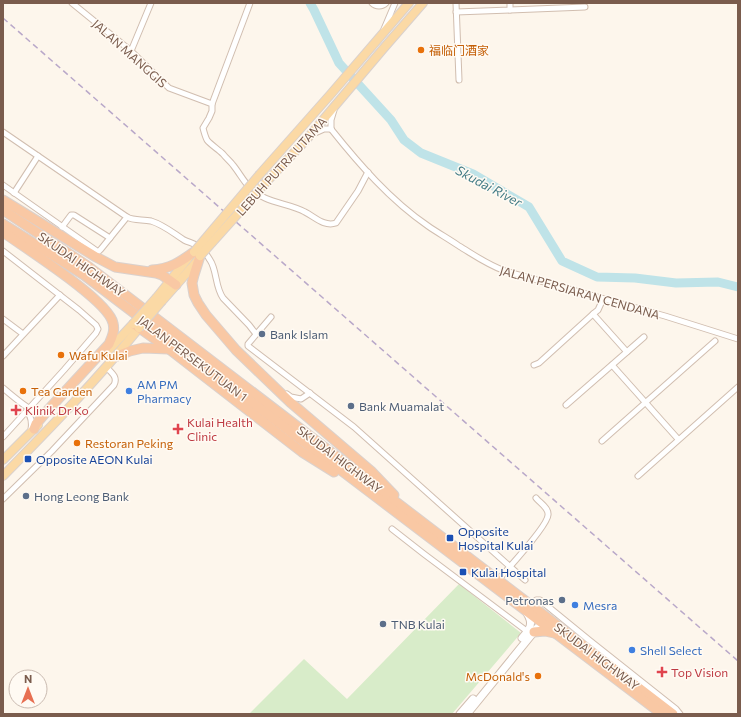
<svg xmlns="http://www.w3.org/2000/svg" width="741" height="717" font-family="Commissioner,'Noto Sans SC',sans-serif">
	<rect width="100%" height="100%" fill="#fdf6ec"/>
	<path fill="#d8ecc9" d="M459 584 521 633 452 714H249L304 659 347 699Z"/>
	<g fill="none" stroke-linecap="round" stroke-linejoin="round">
		<path stroke="#bfe3e8" stroke-width="9" d="M310 3 314 10 339 63 391 120 404 140 421 153 473 174 529 207 562 261 597 277 635 278 676 283 718 282 738 287"/>
		<g stroke="#d1beb0" stroke-width="7">
			<g id="minor">
				<path d="M72 3 131 51 169 88 212 104V111L209 118 203 128C204 132 205 136 207 140 211 145 218 149 223 154 226 158 230 161 233 165 244 179 247 190 265 198 278 204 293 205 305 212 315 217 324 227 336 223L358 191 368 172"/>
				<path d="M372 3C376 7 382 7 386 3"/>
				<path d="M456 3 459 80"/>
				<path d="M510 10 585 7"/>
				<path d="M456 12 510 10V3"/>
				<path d="M384 29 395 3"/>
				<path d="M131 51 151 3"/>
				<path d="M212 104 250 3"/>
				<path d="M331 129C359 164 390 200 428 226 438 233 449 239 459 246 474 255 488 265 505 271L665 316 738 339"/>
				<path d="M331 129V120L334 110"/>
				<path d="M3 132 127 217 101 249 99 251H97L3 185"/>
				<path d="M315 133 324 129H331"/>
				<path d="M14 193 38 156"/>
				<path d="M127 217C134 221 143 219 151 221 164 225 173 233 184 240 190 243 198 244 203 250 206 253 208 257 210 260 217 270 215 287 223 298L249 325 256 334"/>
				<path d="M62 227 71 215H74L110 238"/>
				<path d="M3 251 79 310 96 325 98 329 96 333 64 370 3 437"/>
				<path d="M593 314 627 352"/>
				<path d="M271 317 248 344V346L354 427 525 580"/>
				<path d="M3 319 23 334"/>
				<path d="M3 356 60 295"/>
				<path d="M534 365 539 363 593 314 598 310 603 299"/>
				<path d="M612 365 678 439"/>
				<path d="M3 388C10 394 28 409 36 412 39 412 42 412 45 411"/>
				<path d="M287 394 291 397 301 399 310 393"/>
				<path d="M566 405 644 337"/>
				<path d="M27 412C32 417 32 423 31 430"/>
				<path d="M602 441 715 341"/>
				<path d="M638 476 738 387"/>
				<path d="M3 499 52 451 114 385C118 377 112 373 106 367"/>
				<path d="M392 529 424 554 528 632"/>
				<path d="M498 580C507 570 548 525 548 515 549 508 540 503 536 498"/>
				<path d="M532 606 536 600H540L589 640 676 709 680 714"/>
			</g>
		</g>
		<g stroke="#d1beb0" stroke-width="9">
			<g id="tertiary">
				<path d="M522 638C530 629 534 624 527 613"/>
				<path d="M460 714 473 699"/>
				<path d="M467 714 537 628"/>
			</g>
		</g>
		<g stroke="#dad1cd" stroke-width="10">
			<g id="primary">
				<path d="M260 174 330 95 409 3"/>
				<path d="M268 180 306 140 383 49 423 3"/>
				<path d="M157 297 189 257"/>
				<path d="M162 301 199 259"/>
				<path d="M106 353 133 324"/>
				<path d="M3 460 38 425"/>
				<path d="M3 476C50 428 97 380 139 328"/>
			</g>
		</g>
		<g stroke="#dad1cd" stroke-width="11">
			<g id="trunk">
				<path d="M3 200 96 257 115 267 156 273 162 275 176 285"/>
				<path d="M3 210 89 267 673 714"/>
				<path d="M3 224 84 275 662 714"/>
				<path d="M3 232C25 248 108 300 113 323 115 331 112 337 109 344L48 410 36 424 34 429"/>
				<path d="M200 256 194 275 192 283 194 295 198 303 206 315 236 350 290 402 372 472 394 495"/>
				<path d="M152 270C170 269 180 262 194 252"/>
				<path d="M134 324 169 349 302 452 334 472"/>
				<path d="M115 357 130 351 143 348 169 349"/>
				<path d="M534 632 545 631 554 633"/>
			</g>
		</g>
		<use href="#minor" stroke="#fff" stroke-width="5"/>
		<use href="#tertiary" stroke="#fff" stroke-width="7"/>
		<use href="#primary" stroke="#fbd9a5" stroke-width="8"/>
		<use href="#trunk" stroke="#f9c8a4" stroke-width="9"/>
		<path stroke="#b9a8c9" stroke-width="1.5" stroke-dasharray="6 4" stroke-linecap="butt" d="M3 18 738 661"/>
		<g stroke="#dad1cd" stroke-width="10" stroke-linecap="butt">
			<g id="primary-bridge">
				<path d="M194 252 260 174"/>
				<path d="M200 256 268 180"/>
				<path d="M133 324 157 297"/>
				<path d="M139 328 162 301"/>
			</g>
		</g>
		<use href="#primary-bridge" stroke="#fbd9a5" stroke-width="8"/>
	</g>
	<g fill="#e8710a" stroke="#fffaf3" stroke-width="1.5">
		<circle cx="421" cy="50" r="4"/>
		<circle cx="61" cy="355" r="4"/>
		<circle cx="23" cy="391" r="4"/>
		<circle cx="77" cy="443" r="4"/>
		<circle cx="538" cy="676" r="4"/>
	</g>
	<g fill="#5c6f8a" stroke="#fffaf3" stroke-width="1.5">
		<circle cx="262" cy="334" r="4"/>
		<circle cx="351" cy="406" r="4"/>
		<circle cx="26" cy="496" r="4"/>
		<circle cx="562" cy="600" r="4"/>
		<circle cx="383" cy="624" r="4"/>
	</g>
	<g fill="#3f7fe0" stroke="#fffaf3" stroke-width="1.5">
		<circle cx="129" cy="391" r="4"/>
		<circle cx="575" cy="605" r="4"/>
		<circle cx="632" cy="650" r="4"/>
	</g>
	<g fill="#e0444e" stroke="#fffaf3" stroke-width="1.5">
		<path d="M14 404h4v4h4v4h-4v4h-4v-4h-4v-4h4z"/>
		<path d="M176 423h4v4h4v4h-4v4h-4v-4h-4v-4h4z"/>
		<path d="M660 666h4v4h4v4h-4v4h-4v-4h-4v-4h4z"/>
	</g>
	<g fill="#1a4fb4" stroke="#fffaf3" stroke-width="1.5">
		<rect x="24" y="455" width="8" height="8" rx="2"/>
		<rect x="446" y="534" width="8" height="8" rx="2"/>
		<rect x="459" y="568" width="8" height="8" rx="2"/>
	</g>
	<g text-anchor="middle" dominant-baseline="central" stroke-width="3" stroke-linejoin="round" paint-order="stroke">
		<g font-size="12" fill="#c56008" stroke="#fffaf3" text-anchor="start">
			<text x="429" y="50">福临门酒家</text>
			<text x="69" y="355">Wafu Kulai</text>
			<text x="31" y="391">Tea Garden</text>
			<text x="85" y="443">Restoran Peking</text>
			<text x="530" y="676" text-anchor="end">McDonald's</text>
		</g>
		<g font-size="12" fill="#7a5c4d" stroke="#fffaf3">
			<text transform="translate(130 53) rotate(42)">JALAN MANGGIS</text>
			<text transform="translate(281 166) rotate(-48)">LEBUH PUTRA UTAMA</text>
			<text transform="translate(82 264) rotate(35)">SKUDAI HIGHWAY</text>
			<text transform="translate(580 292) rotate(16)">JALAN PERSIARAN CENDANA</text>
			<text transform="translate(193 358) rotate(37)">JALAN PERSEKUTUAN 1</text>
			<text transform="translate(340 459) rotate(37)">SKUDAI HIGHWAY</text>
			<text transform="translate(597 656) rotate(37)">SKUDAI HIGHWAY</text>
		</g>
		<g font-size="12" fill="#4e5e75" stroke="#fffaf3" text-anchor="start">
			<text x="270" y="334">Bank Islam</text>
			<text x="359" y="406">Bank Muamalat</text>
			<text x="34" y="496">Hong Leong Bank</text>
			<text x="554" y="600" text-anchor="end">Petronas</text>
			<text x="391" y="624">TNB Kulai</text>
		</g>
		<g font-size="12" fill="#366cbe" stroke="#fffaf3" text-anchor="start">
			<text x="137" y="384">AM PM<tspan x="137" dy="14">Pharmacy</tspan></text>
			<text x="583" y="605">Mesra</text>
			<text x="640" y="650">Shell Select</text>
		</g>
		<g font-size="12" fill="#be3a42" stroke="#fffaf3" text-anchor="start">
			<text x="25" y="410">Klinik Dr Ko</text>
			<text x="187" y="422">Kulai Health<tspan x="187" dy="14">Clinic</tspan></text>
			<text x="671" y="672">Top Vision</text>
		</g>
		<g font-size="12" fill="#164399" stroke="#fffaf3" text-anchor="start">
			<text x="36" y="459">Opposite AEON Kulai</text>
			<text x="458" y="531">Opposite<tspan x="458" dy="14">Hospital Kulai</tspan></text>
			<text x="471" y="572">Kulai Hospital</text>
		</g>
		<g font-size="13" font-style="italic" fill="#437c86" stroke="#fffaf3">
			<text transform="translate(489 186) rotate(28)">Skudai River</text>
		</g>
	</g>
	<rect width="741" height="717" fill="none" stroke="#7a5c4d" stroke-width="8"/>
	<g transform="translate(28 689)"><circle r="19" fill="#fffaf3" stroke="#cabbb1"/>
	<path d="M0-3L7 15L0 10L-7 15Z" fill="#e76f51"/>
	<text y="-6" font-size="11" font-weight="bold" text-anchor="middle" fill="#7a5c4d">N</text>
	</g>
</svg>
